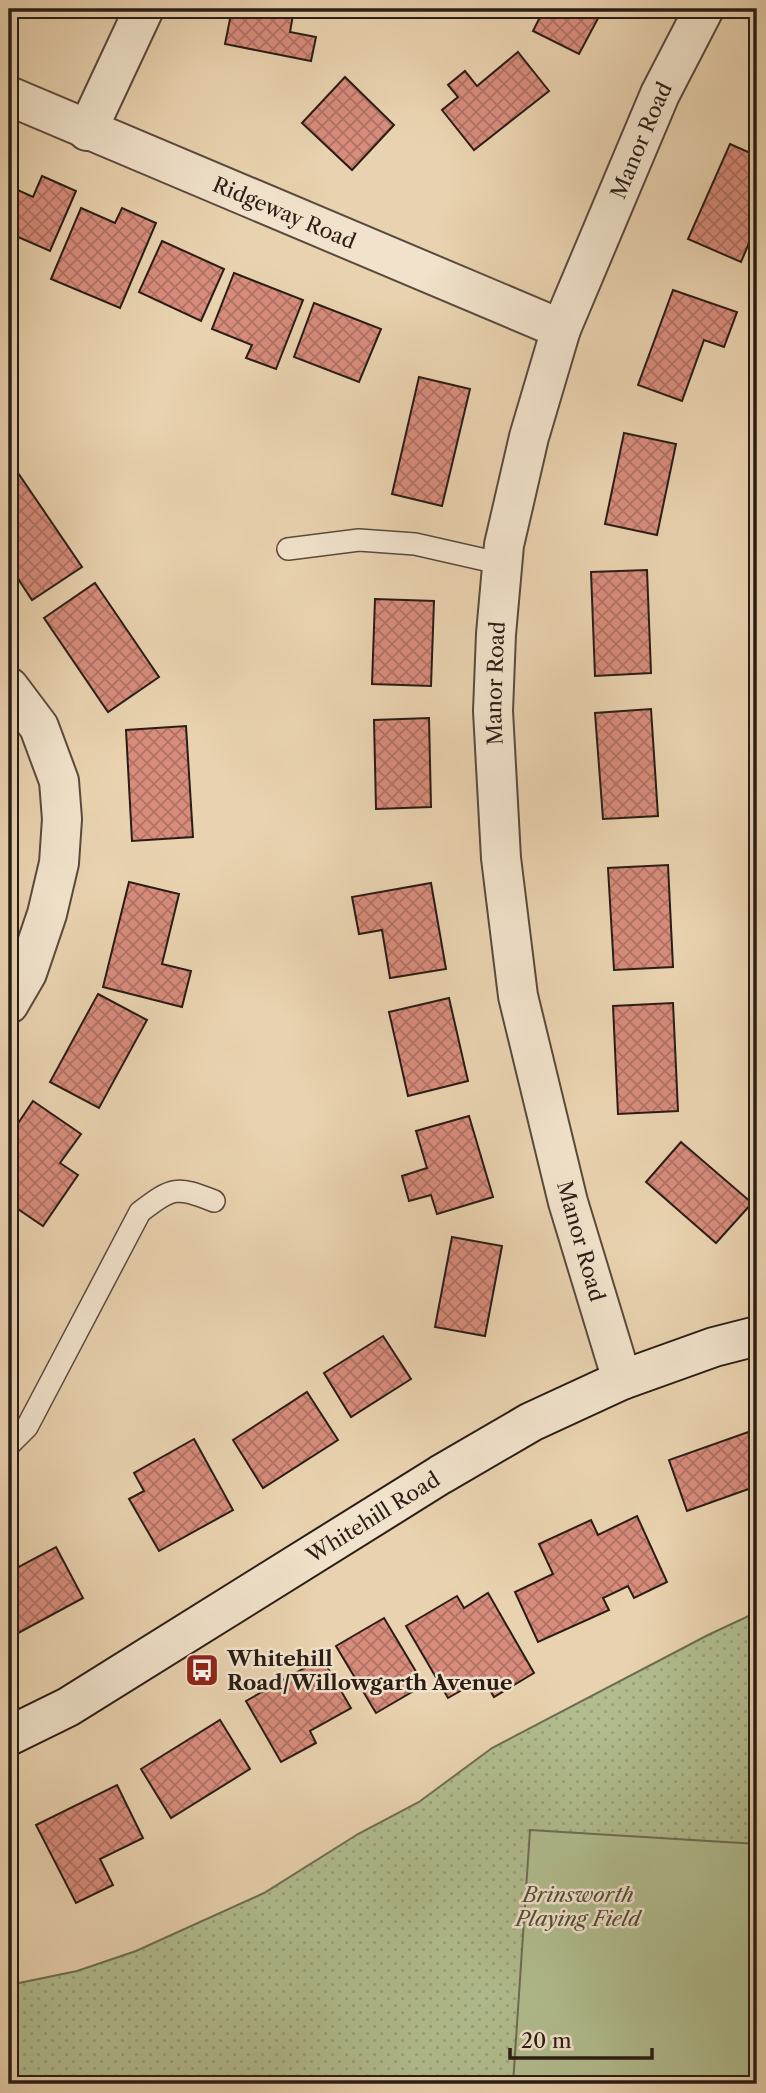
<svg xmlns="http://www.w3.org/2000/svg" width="766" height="2093" font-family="'Libre Caslon Text',serif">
	<defs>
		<pattern id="park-dots" width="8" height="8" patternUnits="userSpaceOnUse" patternTransform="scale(1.75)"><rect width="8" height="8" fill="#b1bd8f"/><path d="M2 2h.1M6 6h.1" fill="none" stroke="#98a27a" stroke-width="1.8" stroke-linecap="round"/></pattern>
		<pattern id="building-cross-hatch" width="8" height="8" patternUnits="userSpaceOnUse" patternTransform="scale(1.75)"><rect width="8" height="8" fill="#d88c7c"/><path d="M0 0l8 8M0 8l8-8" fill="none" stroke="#af7264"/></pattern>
	</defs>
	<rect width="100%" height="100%" fill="#e9d2af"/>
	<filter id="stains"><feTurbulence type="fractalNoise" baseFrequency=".00286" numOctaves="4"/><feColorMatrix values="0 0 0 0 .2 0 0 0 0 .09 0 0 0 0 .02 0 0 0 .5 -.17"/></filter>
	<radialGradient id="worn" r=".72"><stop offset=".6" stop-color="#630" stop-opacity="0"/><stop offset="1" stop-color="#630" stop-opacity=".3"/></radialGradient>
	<path fill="url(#park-dots)" stroke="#6e6d52" stroke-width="2" d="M757 1612V2084H9V1985L77 1971 136 1951 264 1893 358 1834 419 1802 492 1748 708 1635Z"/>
	<path fill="#b1bd8f" stroke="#6e6d52" stroke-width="2" d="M530 1830 757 1844V2084H513Z"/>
	<g fill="url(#building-cross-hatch)" stroke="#2a1d15" stroke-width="2">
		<path d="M232 9H294L290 32 316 37 311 61 225 44Z"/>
		<path d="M544 9H603L579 54 533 31Z"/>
		<path d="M518 52 549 91 474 150 442 110 458 97 448 85 465 71 477 86Z"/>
		<path d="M345 77 394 125 352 170 302 123Z"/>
		<path d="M730 144 757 156V224L741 262 688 239Z"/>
		<path d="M42 176 76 191 50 251 9 233V186L33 197Z"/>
		<path d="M81 208 115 223 122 208 156 223 120 308 51 279Z"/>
		<path d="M162 241 224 269 201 321 139 292Z"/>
		<path d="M234 273 303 300 276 369 246 358 252 345 212 329Z"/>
		<path d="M673 290 737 312 724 347 704 340 682 401 638 385Z"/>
		<path d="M314 303 381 329 359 382 294 357Z"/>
		<path d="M419 377 470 389 442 506 392 494Z"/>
		<path d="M624 433 676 444 657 535 605 524Z"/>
		<path d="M14 467 82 567 32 600 9 565V471Z"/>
		<path d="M647 570 651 673 595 676 591 572Z"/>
		<path d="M95 583 159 677 108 712 44 618Z"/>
		<path d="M375 599 434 601 431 686 372 684Z"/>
		<path d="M651 709 658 816 603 819 595 713Z"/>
		<path d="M429 718 431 807 376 809 374 720Z"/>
		<path d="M186 726 193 837 132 841 126 730Z"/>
		<path d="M668 865 673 967 614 970 608 868Z"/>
		<path d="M129 882 179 894 162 964 191 971 182 1007 103 987Z"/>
		<path d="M431 883 446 969 390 978 382 930 359 934 352 897Z"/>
		<path d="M98 994 147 1020 99 1108 50 1082Z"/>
		<path d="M449 998 468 1081 408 1096 389 1012Z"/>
		<path d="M673 1003 678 1111 618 1114 613 1006Z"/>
		<path d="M33 1101 81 1134 60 1163 78 1175 43 1226 9 1203V1137Z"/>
		<path d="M469 1116 493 1197 437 1214 431 1195 409 1201 402 1176 427 1168 416 1131Z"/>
		<path d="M681 1142 752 1203 716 1243 646 1182Z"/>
		<path d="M452 1237 502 1246 485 1336 435 1327Z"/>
		<path d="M383 1336 411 1379 351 1417 324 1373Z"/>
		<path d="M307 1392 338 1440 263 1488 233 1440Z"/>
		<path d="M751 1431 757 1450V1486L687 1511 669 1460Z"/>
		<path d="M194 1439 233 1510 159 1551 129 1499 144 1491 134 1473Z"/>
		<path d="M637 1516 667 1582 634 1598 628 1586 603 1598 609 1610 538 1642 515 1592 553 1574 539 1544 591 1520 598 1535Z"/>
		<path d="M56 1547 83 1598 9 1638V1572Z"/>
		<path d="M488 1593 534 1673 494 1697 483 1678 448 1698 406 1626 457 1596 464 1608Z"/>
		<path d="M384 1618 424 1685 376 1713 336 1646Z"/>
		<path d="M322 1658 351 1708 310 1731 316 1743 281 1762 246 1701Z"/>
		<path d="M220 1720 250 1769 171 1818 141 1769Z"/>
		<path d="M117 1785 143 1838 100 1859 113 1885 76 1903 36 1825Z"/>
	</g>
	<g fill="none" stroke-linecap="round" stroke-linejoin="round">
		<g stroke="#5a4a3c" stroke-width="24">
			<g id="lane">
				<path d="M288 549 359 540 415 544 503 564"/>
				<path d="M9 1445 27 1427 140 1212C173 1187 176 1186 214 1201"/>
			</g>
		</g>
		<g stroke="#5a4a3c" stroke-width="42">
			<g id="street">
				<path id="s1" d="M9 96 561 329"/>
				<path d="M87 131 144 9"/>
				<path d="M9 687 39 727 59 781 62 819 59 863 47 914 27 973 9 1004"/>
				<path id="s2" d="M622 1380 568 1202 518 996 501 858 493 711 496 634 504 545 529 437 561 329 660 94 704 9"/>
			</g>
		</g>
		<g stroke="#2a1d15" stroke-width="42">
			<g id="secondary">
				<path id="s3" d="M9 1736 68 1707 440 1475 531 1422 622 1380 714 1347 757 1336"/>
			</g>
		</g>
		<use href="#lane" stroke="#f1e2cb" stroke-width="21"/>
		<use href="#street" stroke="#f1e2cb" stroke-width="38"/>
		<use href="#secondary" stroke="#f1e2cb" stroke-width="38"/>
	</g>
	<defs>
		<g id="bus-square" transform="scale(1.75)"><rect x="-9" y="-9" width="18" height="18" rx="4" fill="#8f2418" stroke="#f1e2cb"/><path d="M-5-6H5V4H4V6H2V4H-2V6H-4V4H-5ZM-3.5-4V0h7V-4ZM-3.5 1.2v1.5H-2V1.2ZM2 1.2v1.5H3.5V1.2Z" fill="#fff"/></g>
	</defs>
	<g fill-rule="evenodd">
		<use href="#bus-square" x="202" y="1670"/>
	</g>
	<g text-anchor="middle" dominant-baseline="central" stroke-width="5" stroke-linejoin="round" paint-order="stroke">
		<g font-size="21" fill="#2a1d15" stroke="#f1e2cb">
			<text stroke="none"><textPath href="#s2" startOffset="1279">Manor Road</textPath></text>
			<text stroke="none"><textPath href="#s1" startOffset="299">Ridgeway Road</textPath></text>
			<text stroke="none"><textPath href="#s2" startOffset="712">Manor Road</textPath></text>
			<text transform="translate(581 1241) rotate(74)">Manor Road</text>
			<text stroke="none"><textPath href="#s3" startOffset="425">Whitehill Road</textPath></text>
		</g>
		<g font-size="21" font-weight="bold" fill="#2a1d15" stroke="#f1e2cb" text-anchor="start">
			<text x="227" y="1658">Whitehill<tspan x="227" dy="24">Road/Willowgarth Avenue</tspan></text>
		</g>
		<g font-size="21" font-style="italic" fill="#524d3a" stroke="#f1e2cb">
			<text x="578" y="1894">Brinsworth<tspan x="578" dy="24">Playing Field</tspan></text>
		</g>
	</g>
	<rect width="766" height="2093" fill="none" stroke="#e9d2af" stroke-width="35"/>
	<rect x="10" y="10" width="745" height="2072" fill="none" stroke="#2a1d15" stroke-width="3.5"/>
	<rect x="18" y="18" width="731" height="2058" fill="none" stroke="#2a1d15" stroke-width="2"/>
	<path d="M510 2048v10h142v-10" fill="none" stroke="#2a1d15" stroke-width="3.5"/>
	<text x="521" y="2048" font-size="21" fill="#2a1d15" stroke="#f1e2cb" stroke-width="5" paint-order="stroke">20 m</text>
	<rect width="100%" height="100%" filter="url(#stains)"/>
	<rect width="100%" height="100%" fill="url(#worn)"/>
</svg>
